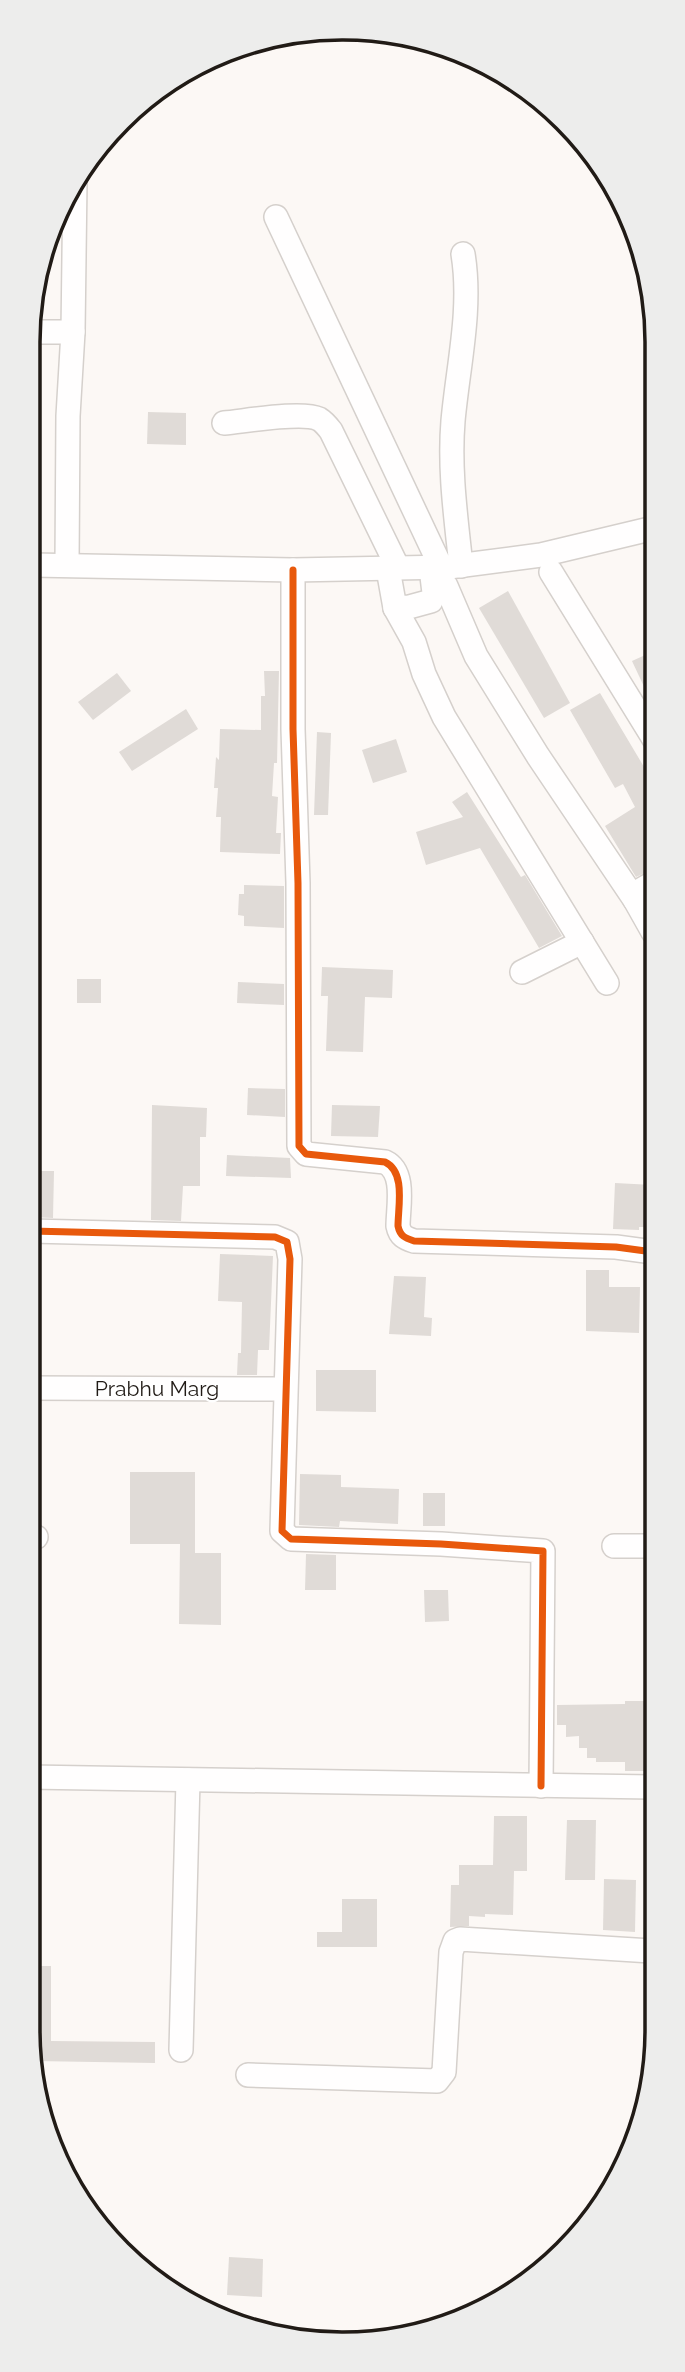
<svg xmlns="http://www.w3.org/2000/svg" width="685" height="2372" font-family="Raleway,sans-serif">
	<rect width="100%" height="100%" fill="#fcf8f5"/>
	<g fill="#e0dbd7">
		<path d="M148 412 186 413V445L147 444Z"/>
		<path d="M508 591 570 703 544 718 479 608Z"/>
		<path d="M654 651V708L632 661Z"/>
		<path d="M264 671H279L277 763H274L272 796 278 797 276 833H281L280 854 220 852 221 817H216L218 788H214L216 757 219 760 220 729 261 730V696H265Z"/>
		<path d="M117 673 131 691 93 720 78 702Z"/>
		<path d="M600 693 653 782V869L636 877 605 826 635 807 623 784 615 788 570 710Z"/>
		<path d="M186 709 198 729 132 771 119 752Z"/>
		<path d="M317 732 331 733 328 815H314Z"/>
		<path d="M396 739 407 772 373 783 362 750Z"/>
		<path d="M467 792 521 877 525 875 562 936 539 948 480 848 426 865 416 832 463 817 452 802Z"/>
		<path d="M244 885 284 886V928L244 926V916L238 915 239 894H244Z"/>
		<path d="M322 967 393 970 392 998 365 997 363 1052 326 1051 328 996H321Z"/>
		<rect x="77" y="979" width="24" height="24"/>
		<path d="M238 982 284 984V1005L237 1003Z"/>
		<path d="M248 1088 285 1089V1117L247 1115Z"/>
		<path d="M152 1105 207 1108 206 1137H200V1186H183L181 1221 151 1220Z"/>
		<path d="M332 1105 380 1106 378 1137 331 1136Z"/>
		<path d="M227 1155 290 1158 291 1178 226 1176Z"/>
		<path d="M31 1171H54L53 1218 31 1217Z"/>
		<path d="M615 1183 653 1185V1227H639V1230L613 1229Z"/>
		<path d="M220 1254 273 1256 269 1350H258L257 1375H237L238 1353H241L242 1302 218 1301Z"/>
		<path d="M586 1270H609V1287H640L639 1333 586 1331Z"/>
		<path d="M394 1276 426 1277 424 1317 432 1318 431 1336 389 1334Z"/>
		<path d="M316 1370H376V1412L316 1411Z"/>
		<path d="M130 1472H195V1553H221V1625L179 1624 180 1544H130Z"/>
		<path d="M300 1474 341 1475V1487L399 1489 398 1524 340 1521 339 1527 299 1525Z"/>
		<rect x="423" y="1493" width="22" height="33"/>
		<path d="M306 1554 336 1555V1590H305Z"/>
		<path d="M424 1590H448L449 1621 425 1622Z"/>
		<path d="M625 1701H645L646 1771H625V1762H596V1758H587V1748H579V1736L566 1737V1725H557V1705L625 1704Z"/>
		<path d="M494 1816H527V1871H514L513 1915 485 1914V1917L469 1916V1926L450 1927 451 1885H459V1865H493Z"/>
		<path d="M567 1820H596L595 1880H565Z"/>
		<path d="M604 1879 636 1880 635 1932 603 1930Z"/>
		<path d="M342 1899H377V1947H317V1932H342Z"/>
		<path d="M33 1966H51V2041L155 2042V2063L34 2061 32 2051Z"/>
		<path d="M229 2257 263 2259 262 2297 227 2295Z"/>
	</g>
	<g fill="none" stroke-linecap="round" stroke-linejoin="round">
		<g stroke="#d5d0cc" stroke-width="26">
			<g id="minor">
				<path d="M276 217 441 567"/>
				<path d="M34 332H73"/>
				<path d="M224 423C246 421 302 411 319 419 324 422 328 427 331 431L398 568"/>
				<path d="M33 565 293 570 449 567 541 555 654 528"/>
				<path d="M67 565 68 416 73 332 75 181"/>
				<path d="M461 566C456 518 449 470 453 421 458 366 472 309 463 254"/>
				<path d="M388 569 395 608 414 642 424 674 444 717 607 983"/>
				<path d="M293 570V729L298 883 299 1146 306 1154 385 1162C406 1172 398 1207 398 1226 400 1236 405 1238 414 1241L616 1247 653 1252"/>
				<path d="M551 572 654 739"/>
				<path d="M446 586 476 656 538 756 635 900"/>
				<path d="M395 608 409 607 431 601 434 593 431 568"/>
				<path d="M653 932 635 900 639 891 653 883"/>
				<path d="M522 972 582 942"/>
				<path d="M31 1231 275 1237 287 1242 290 1259 282 1531 291 1539 441 1544 543 1551 541 1786"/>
				<path d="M30 1388 285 1389"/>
				<path d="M30 1537H36"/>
				<path d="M614 1546H652"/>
				<path d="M29 1777 652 1787"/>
				<path d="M181 2050 188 1780"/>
				<path d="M248 2075 437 2081 444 2072 451 1952 455 1941 460 1939 651 1951"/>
			</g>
		</g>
		<use href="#minor" stroke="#fffefe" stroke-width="23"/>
		<g stroke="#fff" stroke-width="11">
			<g id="cycleway">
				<path d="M293 570V729L298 883 299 1146 306 1154 385 1162C406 1172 398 1207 398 1226 400 1236 405 1238 414 1241L616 1247 653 1252"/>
				<path d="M31 1231 275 1237 287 1242 290 1259 282 1531 291 1539 441 1544 543 1551 541 1786"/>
			</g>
		</g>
		<use href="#cycleway" stroke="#e8590c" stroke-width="7"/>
	</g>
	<g text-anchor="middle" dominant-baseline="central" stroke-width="5" stroke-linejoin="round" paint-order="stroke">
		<g font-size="21" fill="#211b16" stroke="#fff">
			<text x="157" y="1388">Prabhu Marg</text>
		</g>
	</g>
	<path d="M0 0H685V2372H0ZM342 40H343A302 302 0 0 1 645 342V2030A302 302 0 0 1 343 2332H342A302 302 0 0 1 40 2030V342A302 302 0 0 1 342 40Z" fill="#ededec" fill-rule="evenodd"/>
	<path fill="none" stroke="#211b16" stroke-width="3.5" d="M342 40H343A302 302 0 0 1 645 342V2030A302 302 0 0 1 343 2332H342A302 302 0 0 1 40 2030V342A302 302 0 0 1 342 40Z"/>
</svg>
